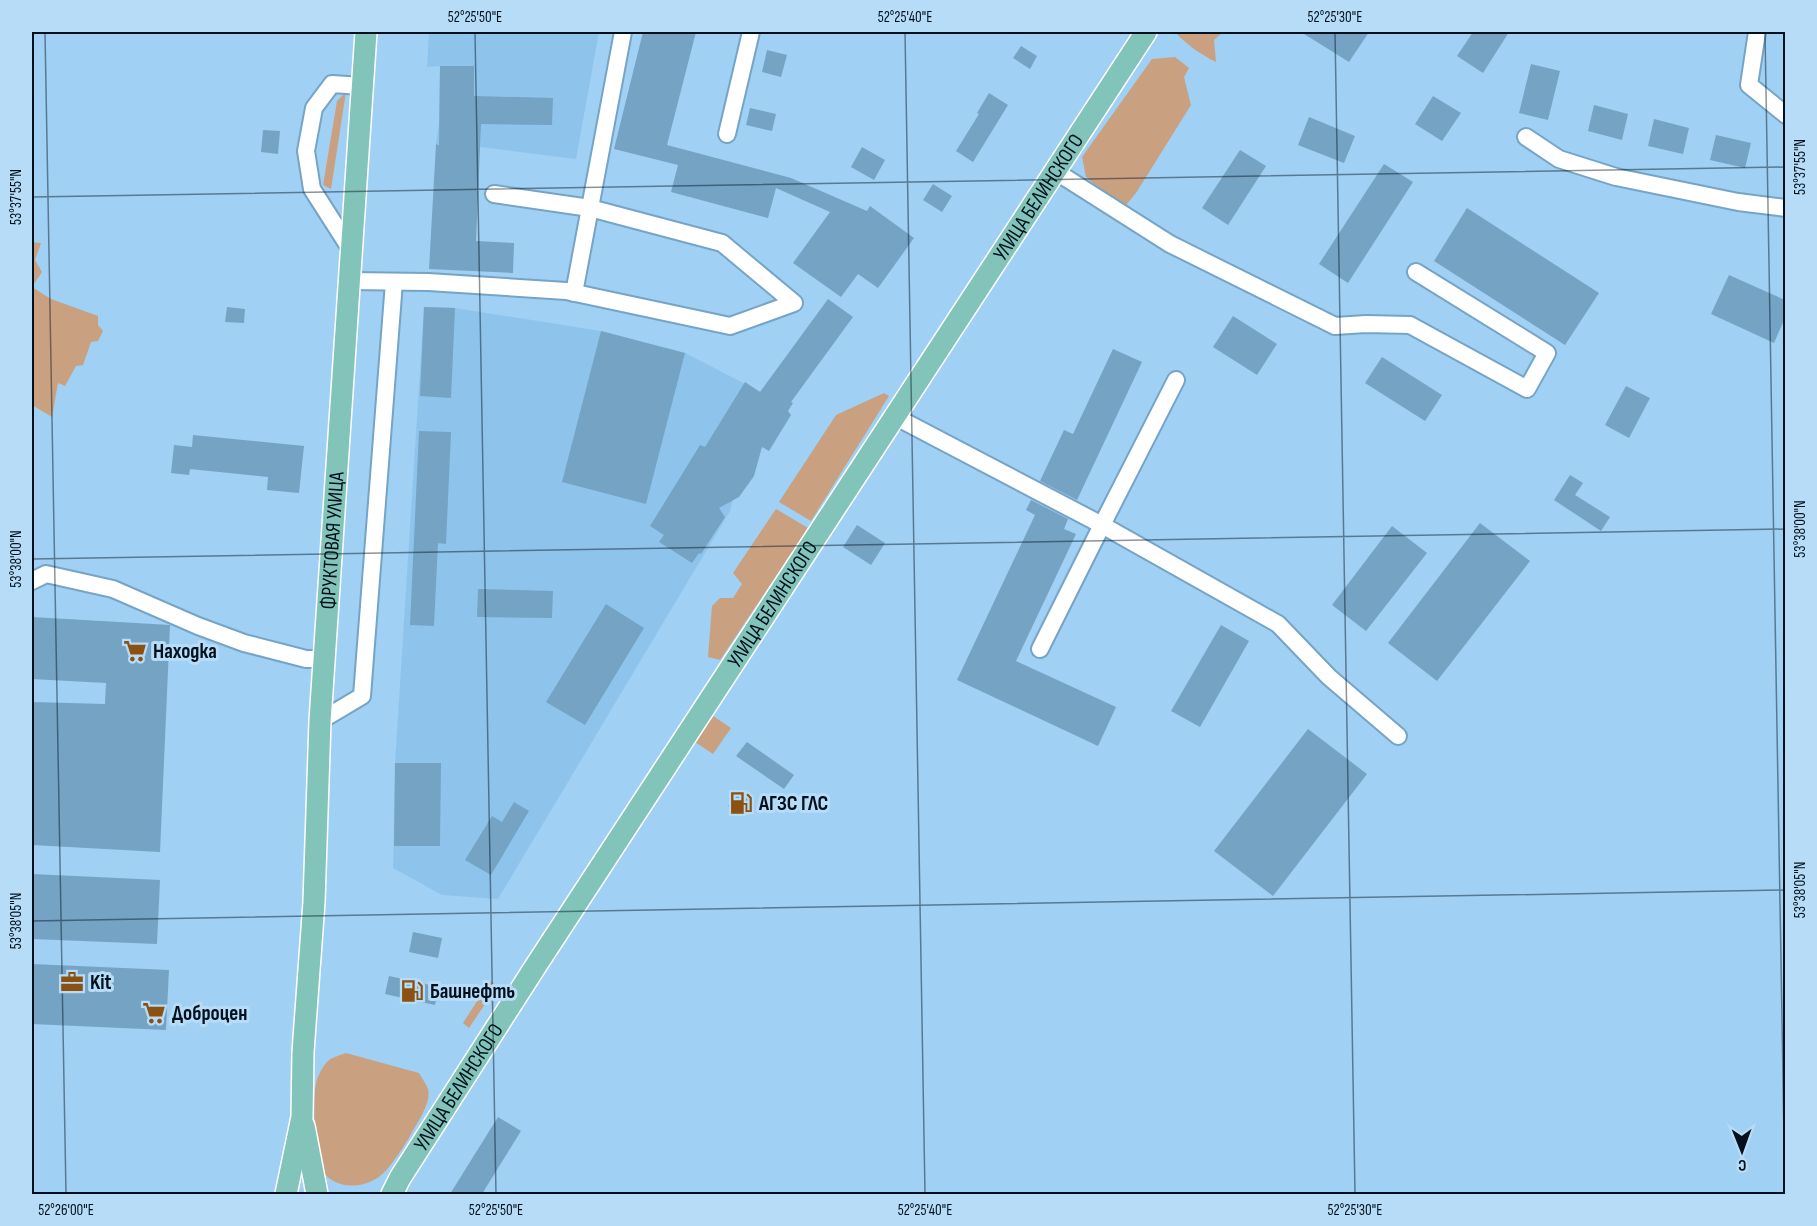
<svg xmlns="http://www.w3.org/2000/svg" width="1817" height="1226" font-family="'Sofia Sans Condensed',sans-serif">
	<rect width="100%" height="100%" fill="#a0d0f3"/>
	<g fill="#8ec4ec">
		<path d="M429 32H599L576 159 480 147 436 144 439 124 440 66 427 67Z"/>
		<path d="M424 307 455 308 601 331 685 353 761 392 730 511 498 899 442 895 393 868 395 763Z"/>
	</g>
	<g fill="#c9a181">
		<path d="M1175 32H1223L1214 40 1216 62C1200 54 1187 45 1175 32Z"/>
		<path d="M1175 57 1189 68 1184 77 1191 105 1136 193 1126 205 1106 194 1086 177 1082 157 1152 59Z"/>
		<path d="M346 92 331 189 323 185 337 101Z"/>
		<path d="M32 242 41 243 35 260 42 272 32 287 51 299 98 316V325L103 331 98 341 91 342 83 365 76 366 65 386 58 383 52 417 32 405Z"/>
		<path d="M884 393 889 396 811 521 779 502 836 415Z"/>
		<path d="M776 509 808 528 720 660 708 657 712 606 720 598H733L742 584 733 573Z"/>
		<path d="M713 716 731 728 713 754 695 742Z"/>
		<path d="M490 981 497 986 469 1028 463 1023Z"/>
		<path d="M346 1053 419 1073C422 1078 426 1084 428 1089 432 1103 416 1124 410 1136 405 1145 388 1171 380 1176 363 1189 336 1190 322 1171 315 1160 312 1098 316 1084 317 1077 323 1065 329 1060 333 1057 341 1055 346 1053Z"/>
	</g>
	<g fill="#74a3c4">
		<path d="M643 32H696L667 145 791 178 867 211 870 206 914 238 878 288 858 274 841 297 793 263 830 212 776 188 768 218 671 192 678 165 614 149Z"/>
		<path d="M1301 32H1369L1349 62Z"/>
		<path d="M1473 32H1509L1483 73 1457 56Z"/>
		<path d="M1021 46 1037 56 1030 69 1013 58Z"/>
		<path d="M767 50 787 55 781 77 762 72Z"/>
		<path d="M1531 64 1560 71 1548 120 1519 113Z"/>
		<path d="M440 66H474V96L553 98 552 125 481 124 476 241 514 243 513 273 429 269 436 144 439 145Z"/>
		<path d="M989 93 1008 105 973 162 956 151 979 114 977 113Z"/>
		<path d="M1433 96 1461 113 1442 141 1415 124Z"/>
		<path d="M1594 105 1628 114 1622 140 1588 131Z"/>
		<path d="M750 108 776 114 772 131 746 125Z"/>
		<path d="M1309 117 1355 136 1344 163 1298 145Z"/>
		<path d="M1654 119 1689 128 1683 154 1648 146Z"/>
		<path d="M263 130 280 131 278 154 261 152Z"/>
		<path d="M1716 135 1751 143 1745 168 1710 160Z"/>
		<path d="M862 147 885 160 874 180 851 167Z"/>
		<path d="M1240 150 1266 166 1228 225 1202 208Z"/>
		<path d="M1384 164 1413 182 1348 283 1319 264Z"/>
		<path d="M933 184 952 196 942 212 923 200Z"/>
		<path d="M1467 208 1599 293 1565 345 1434 261Z"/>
		<path d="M1729 275 1785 300V318L1774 343 1711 314Z"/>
		<path d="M828 299 853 317 791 402 793 403 788 411 791 415 769 451 762 447 754 476 739 497 719 508 725 517 701 554 699 553 692 563 659 542 664 535 650 526 700 445 705 447 745 382 760 392Z"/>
		<path d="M227 307 245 309 244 323 225 322Z"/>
		<path d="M424 307 455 308 451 398 420 396Z"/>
		<path d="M1233 316 1277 344 1257 375 1213 347Z"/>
		<path d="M601 331 685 353 646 504 562 482Z"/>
		<path d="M1113 349 1142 362 1077 500 1040 481 1064 430 1073 434Z"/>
		<path d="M1382 357 1442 395 1425 421 1365 383Z"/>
		<path d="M1626 386 1650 398 1629 438 1605 425Z"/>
		<path d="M419 431 451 432 446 544 438 543 434 626 410 625Z"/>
		<path d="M193 435 304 446 299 493 267 490 268 477 190 469 189 475 171 473 174 445 192 447Z"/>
		<path d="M1570 475 1583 483 1575 495 1610 517 1601 531 1554 500Z"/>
		<path d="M1031 500 1068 519 1064 529 1076 534 1016 661 1116 707 1098 746 957 680 1035 515 1026 510Z"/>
		<path d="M1480 523 1530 561 1437 681 1388 643Z"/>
		<path d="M857 525 885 543 871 565 843 547Z"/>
		<path d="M1392 526 1427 553 1366 631 1332 605Z"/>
		<path d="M478 589 553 591 552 618 477 617Z"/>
		<path d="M606 604 644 628 585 725 546 702Z"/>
		<path d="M32 617 170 625 160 852 32 845V702L105 704 106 683 32 679Z"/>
		<path d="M1221 625 1249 641 1200 727 1171 711Z"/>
		<path d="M1308 729 1367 774 1273 896 1214 851Z"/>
		<path d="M747 742 794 775 784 789 736 756Z"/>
		<path d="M395 763H441L440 846H394Z"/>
		<path d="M740 790 754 799 742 816 728 806Z"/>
		<path d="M514 802 529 811 491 875 465 860 492 816 502 822Z"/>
		<path d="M32 874 160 880 157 944 32 939Z"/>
		<path d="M413 932 442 938 438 958 409 952Z"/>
		<path d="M32 964 169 970 166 1030 32 1024Z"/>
		<path d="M389 976 439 987 435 1005 385 994Z"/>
		<path d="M498 1117 521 1131 482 1194H450Z"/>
	</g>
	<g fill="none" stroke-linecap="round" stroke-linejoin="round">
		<g stroke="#75a4c5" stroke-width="20">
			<g id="minor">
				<path d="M1757 32 1749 85 1786 115"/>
				<path d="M727 134 751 32"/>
				<path d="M1526 137 1559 159 1616 177 1738 202 1786 208"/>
				<path d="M1055 171 1170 244 1335 326 1366 324 1410 325 1527 389 1547 353 1416 272"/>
				<path d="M351 250 312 189 306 151 314 108 332 84 362 86"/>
				<path d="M349 281 428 282 566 291 730 326 794 303 722 243 590 208 494 194"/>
				<path d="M574 293 623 32"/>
				<path d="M1176 380 1102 525 1278 624 1329 677 1398 736"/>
				<path d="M894 416 1102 525 1040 649"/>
				<path d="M32 581 46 574 113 589 198 626 244 643 306 659H324"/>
				<path d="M320 721 362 696 394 282"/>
			</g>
		</g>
		<g stroke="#fff" stroke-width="24">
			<g id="major">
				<path d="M304 1126 317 1194"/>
				<path id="s1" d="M286 1194 302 1117 303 1052 314 902 320 721 366 32"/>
				<path id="s2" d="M392 1194 400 1178 537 964 1146 32"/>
			</g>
		</g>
		<use href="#minor" stroke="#fff" stroke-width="16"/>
		<use href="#major" stroke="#82c4b9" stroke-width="21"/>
	</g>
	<path fill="none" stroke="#01101c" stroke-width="1.5" stroke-opacity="0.45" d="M45 32 66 1194M475 32 496 1194M905 32 925 1194M1335 32 1355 1194M1765 32 1785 1194M32 197 1786 167M32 559 1786 529M32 921 1786 890"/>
	<defs>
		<g id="supermarket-bare" transform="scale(1.8)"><path d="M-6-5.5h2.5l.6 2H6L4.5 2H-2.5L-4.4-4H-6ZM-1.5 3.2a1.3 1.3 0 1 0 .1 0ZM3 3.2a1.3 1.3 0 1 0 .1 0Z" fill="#8c5010" stroke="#b6dcf8" stroke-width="2.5" paint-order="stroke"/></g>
		<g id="fuel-bare" transform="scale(1.8)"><path d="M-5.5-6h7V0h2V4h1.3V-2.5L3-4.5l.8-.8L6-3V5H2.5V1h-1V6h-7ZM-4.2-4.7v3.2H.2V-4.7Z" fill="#8c5010" stroke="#b6dcf8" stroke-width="2.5" paint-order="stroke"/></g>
		<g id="office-bare" transform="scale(1.8)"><path d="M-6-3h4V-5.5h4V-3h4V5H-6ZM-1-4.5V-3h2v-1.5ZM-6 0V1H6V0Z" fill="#8c5010" stroke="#b6dcf8" stroke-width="2.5" paint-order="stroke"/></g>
	</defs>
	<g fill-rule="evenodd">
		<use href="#supermarket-bare" x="135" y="651"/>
		<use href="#fuel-bare" x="741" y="803"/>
		<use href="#office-bare" x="72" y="982"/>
		<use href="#fuel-bare" x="412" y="991"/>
		<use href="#supermarket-bare" x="154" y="1013"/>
	</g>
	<g text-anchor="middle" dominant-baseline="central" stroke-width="6" stroke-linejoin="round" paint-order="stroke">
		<g font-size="21" fill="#01101c" stroke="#b6dcf8">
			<text stroke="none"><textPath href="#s2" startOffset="1188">УЛИЦА БЕЛИНСКОГО</textPath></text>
			<text stroke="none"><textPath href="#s1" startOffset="656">ФРУКТОВАЯ УЛИЦА</textPath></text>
			<text stroke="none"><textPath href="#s2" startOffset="702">УЛИЦА БЕЛИНСКОГО</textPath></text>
			<text stroke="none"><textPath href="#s2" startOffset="126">УЛИЦА БЕЛИНСКОГО</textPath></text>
		</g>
		<g font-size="21" font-weight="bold" fill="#01101c" stroke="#b6dcf8" text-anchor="start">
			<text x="153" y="651">Находка</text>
			<text x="759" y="803">АГЗС ГЛС</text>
			<text x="90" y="982">Kit</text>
			<text x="430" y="991">Башнефть</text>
			<text x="172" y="1013">Доброцен</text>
		</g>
	</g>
	<rect width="1817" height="1226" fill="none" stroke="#b6dcf8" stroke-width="66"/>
	<g transform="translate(1742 1151) rotate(179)" stroke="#b6dcf8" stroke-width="4.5" paint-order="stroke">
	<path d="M0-4.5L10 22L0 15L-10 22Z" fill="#01101c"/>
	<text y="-9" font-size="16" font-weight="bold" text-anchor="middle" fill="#01101c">С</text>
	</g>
	<rect x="33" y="33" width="1751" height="1160" fill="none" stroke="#01101c" stroke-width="2"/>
	<g font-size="15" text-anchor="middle" fill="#01101c">
		<text x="475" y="22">52°25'50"E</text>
		<text x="905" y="22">52°25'40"E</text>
		<text x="1335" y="22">52°25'30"E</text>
		<text transform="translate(1800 167) rotate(-90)" y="5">53°37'55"N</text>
		<text transform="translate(16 197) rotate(-90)" y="5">53°37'55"N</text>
		<text transform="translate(1800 529) rotate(-90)" y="5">53°38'00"N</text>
		<text transform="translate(16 559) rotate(-90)" y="5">53°38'00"N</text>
		<text transform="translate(1800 890) rotate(-90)" y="5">53°38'05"N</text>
		<text transform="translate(16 921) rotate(-90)" y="5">53°38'05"N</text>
		<text x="66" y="1215">52°26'00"E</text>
		<text x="496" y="1215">52°25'50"E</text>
		<text x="925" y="1215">52°25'40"E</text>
		<text x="1355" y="1215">52°25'30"E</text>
	</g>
</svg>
